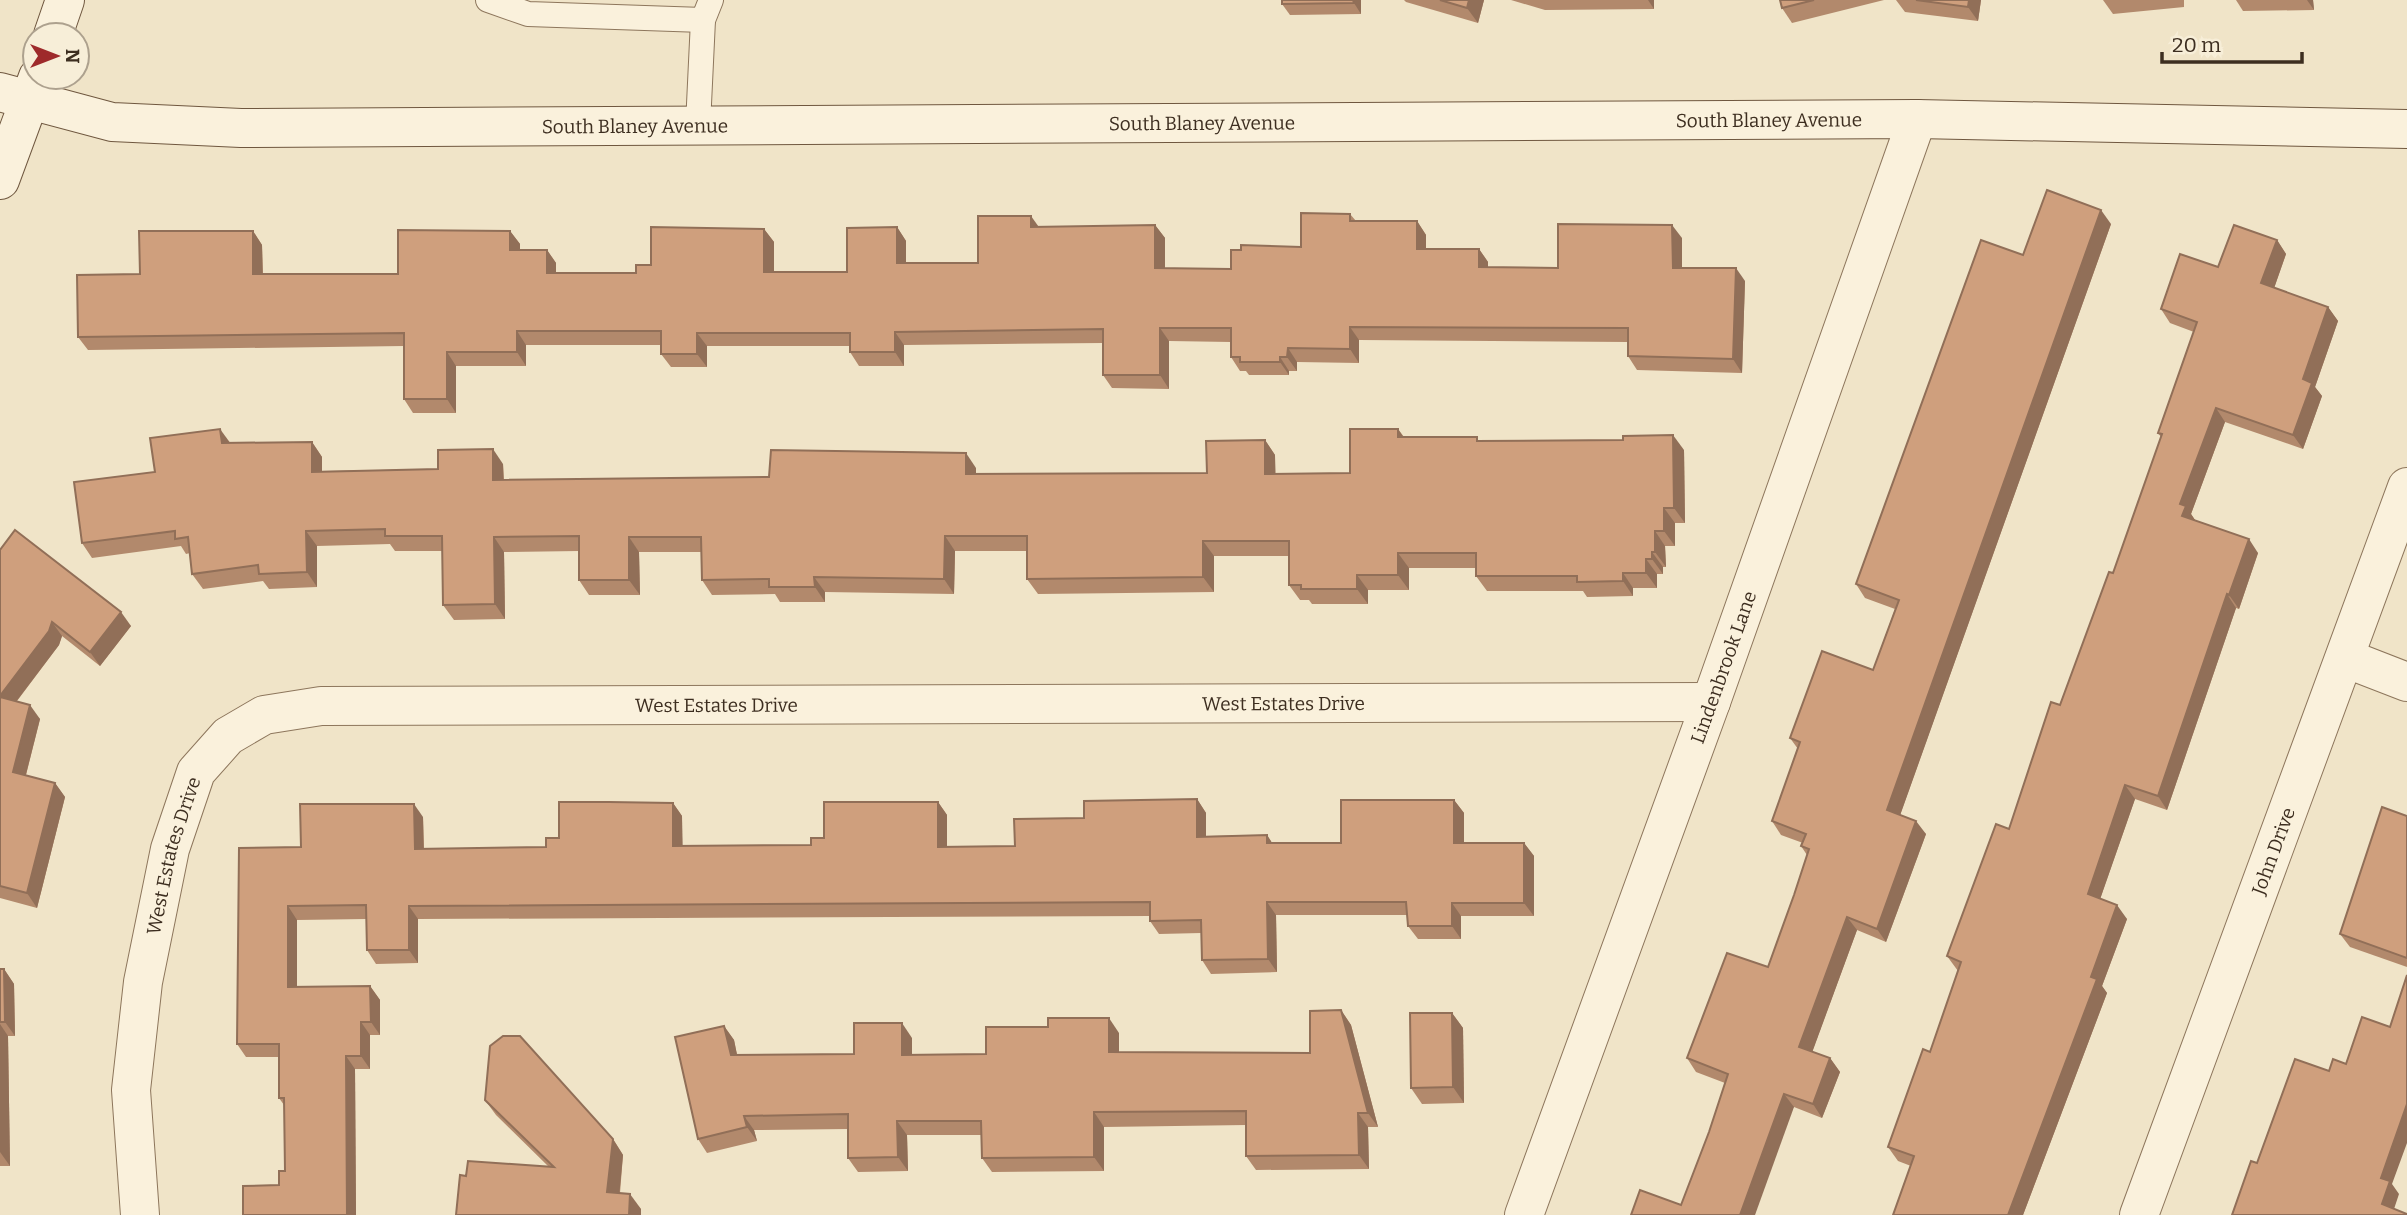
<svg xmlns="http://www.w3.org/2000/svg" width="2407" height="1215" font-family="Bitter,serif">
	<rect width="100%" height="100%" fill="#f0e4c8"/>
	<g fill="none" stroke-linecap="round" stroke-linejoin="round">
		<g stroke="#8d765c" stroke-width="26">
			<g id="lane">
				<path d="M488 0 528 14 703 20"/>
				<path d="M698 125 703 20 711 0"/>
			</g>
		</g>
		<g stroke="#8d765c" stroke-width="40">
			<g id="street">
				<path d="M2345 658 2407 682"/>
				<path id="s1" d="M140 1215 131 1090 143 982 170 849 196 772 228 736 264 715 321 706 1711 702"/>
				<path id="s2" d="M1524 1215 1711 702 1917 119"/>
				<path id="s3" d="M2139 1215 2407 487"/>
			</g>
		</g>
		<g stroke="#6f573f" stroke-width="40">
			<g id="secondary">
				<path d="M53 35 65 0"/>
				<path id="s4" d="M0 92 112 122 241 128 1917 119 2407 129"/>
				<path d="M0 180 38 77"/>
			</g>
		</g>
		<use href="#lane" stroke="#faf1dc" stroke-width="24"/>
		<use href="#street" stroke="#faf1dc" stroke-width="38"/>
		<use href="#secondary" stroke="#faf1dc" stroke-width="38"/>
	</g>
	<g fill="#b2896c">
		<path d="M1282 0H1361V14L1290 15 1282 4Z"/>
		<path d="M1404 0H1484L1478 23 1406 2Z"/>
		<path d="M1511 0H1654V9L1545 10Z"/>
		<path d="M1780 0H1884L1792 23 1782 8Z"/>
		<path d="M1896 0H1981L1978 21 1905 12Z"/>
		<path d="M2103 0H2184V7L2113 14Z"/>
		<path d="M2236 0H2313L2314 10 2243 11Z"/>
		<path d="M1350 214 1356 221H1417L1426 235V249H1479L1488 262V267L1558 268 1682 238V268L1745 281 1742 373 1637 370 1628 356V342L1359 340V363L1297 362V371H1289V375H1249L1246 371H1240L1231 357V342L1169 341V389L1112 388 1103 375V343L904 345V366H859L850 352V346H707V367H671L661 354V345H526V366H456V413H413L404 399V346L88 350 78 337 140 274 253 231 262 245 263 274H398L510 231 520 244V250H547L556 263V273H636L651 265 764 229 774 242V272H847L897 227 906 241V263H978L1039 227 1155 225 1165 238V269H1231L1301 247Z"/>
		<path d="M2111 224 1900 815 1926 834 1886 942 1857 930 1812 1052 1830 1058 1840 1072 1822 1118 1794 1107 1681 1205 1709 1132 1725 1083 1696 1072 1687 1058 1768 967 1794 895 1807 855 1801 846 1803 843 1781 835 1772 821 1798 749 1790 738 1873 670 1895 609 1865 598 1856 584 2023 255Z"/>
		<path d="M2277 240 2286 254 2274 288 2328 307 2338 321 2315 387 2322 396 2303 449 2225 422 2191 514 2195 520 2258 553 2239 609 2236 608 2167 810 2135 799 2100 899 2127 919 2102 986 2107 993 2023 1215H1893L1911 1166 1898 1161 1888 1147 1930 1052 1958 971 1947 956 2009 829 2113 573 2161 437 2158 433 2194 332 2170 323 2161 309 2218 267Z"/>
		<path d="M1398 429 1404 437 1684 450 1685 523H1675V546H1665L1666 567H1663V574H1657V588H1633V596L1587 597 1583 591H1487L1476 576V568H1409V590H1368V604H1312L1309 600H1300L1289 585V556H1214V592L1038 594 1027 579V551H955L954 594 825 592V602H780L775 594 712 595 702 580 701 552H639L640 595H589L579 580V551L504 552 505 619 454 620 443 605 442 551H395L390 544 317 546V587L269 589 263 581 203 589 192 574 190 553 186 554 181 546 92 558 82 543 155 472 231 443 312 442 322 457V471L438 469 503 464 504 480 769 477 976 468V474L1207 473 1265 440 1275 455V474L1350 473Z"/>
		<path d="M0 550 131 626 100 666 62 636 59 645 17 701 40 719 26 775 55 783 65 797 37 908 0 898Z"/>
		<path d="M1197 799 1206 813V836L1267 835 1272 843H1341L1454 800 1464 813V843H1524L1534 856V916H1461V939H1418L1408 926 1407 915H1276L1277 972 1211 974 1202 960 1201 933 1159 934 1150 921V916L418 919V963L376 964 367 950 366 919 297 920V987L370 986 380 1000V1035H370V1069H355L356 1215H243L279 1185 285 1171 284 1105 279 1098V1057H246L237 1044 301 847 423 817 424 849 546 847 559 838 673 803 682 816V846L811 845 824 838 938 802 947 815V846H1015L1084 818Z"/>
		<path d="M2407 816V967L2350 947 2340 934Z"/>
		<path d="M0 969H4L14 984 15 1036H8L10 1166H0Z"/>
		<path d="M1341 1010 1351 1025 1378 1127H1368L1369 1169 1256 1170 1246 1156V1125L1104 1127V1171L992 1172 982 1158 981 1135H907L908 1171 858 1172 848 1158V1129L754 1130 757 1141 707 1153 698 1139 724 1026 734 1040 737 1055 854 1054 912 1038V1055L986 1054 1119 1033V1052L1310 1053Z"/>
		<path d="M1452 1013 1463 1028 1464 1103 1422 1104 1411 1088Z"/>
		<path d="M485 1100 613 1139 623 1155 620 1193 641 1209 466 1176 549 1167 496 1115Z"/>
	</g>
	<g fill="#916f58">
		<path d="M1353 0H1361V14L1354 3Z"/>
		<path d="M1469 0H1484L1478 23 1467 8Z"/>
		<path d="M1648 0H1654V9Z"/>
		<path d="M1969 0H1981L1978 21 1968 7Z"/>
		<path d="M2307 0H2313L2314 10Z"/>
		<path d="M2101 210 2111 224 1897 824 1887 810Z"/>
		<path d="M1031 216 1041 230 1031 227Z"/>
		<path d="M1417 221 1426 235V262L1417 249Z"/>
		<path d="M1155 225 1165 238V282L1155 268Z"/>
		<path d="M1672 225 1682 238V282L1673 268Z"/>
		<path d="M897 227 906 241V276L897 263Z"/>
		<path d="M764 229 774 242V285L764 272Z"/>
		<path d="M253 231 262 245 263 288 253 274Z"/>
		<path d="M510 231 520 244V263L510 250Z"/>
		<path d="M2277 240 2286 254 2271 297 2261 283Z"/>
		<path d="M1479 249 1488 262V281L1479 267Z"/>
		<path d="M547 250 556 263V287L547 273Z"/>
		<path d="M1736 268 1745 281 1742 373 1733 359Z"/>
		<path d="M2328 307 2338 321 2315 387 2322 396 2303 449 2293 435 2303 379Z"/>
		<path d="M1350 327 1359 340V363L1350 349Z"/>
		<path d="M1160 328 1169 341V389L1160 375Z"/>
		<path d="M517 331 526 345V366L517 352Z"/>
		<path d="M895 332 904 345V366L895 352Z"/>
		<path d="M697 333 707 346V367L697 354Z"/>
		<path d="M1288 348 1297 362V371L1287 357Z"/>
		<path d="M447 352 456 366V413L447 399Z"/>
		<path d="M1280 357 1289 371V375L1280 362Z"/>
		<path d="M2216 408 2225 422 2191 514 2195 520 2191 530 2182 516 2180 504Z"/>
		<path d="M220 429 231 444 222 443Z"/>
		<path d="M1398 429 1408 444 1398 437Z"/>
		<path d="M1673 435 1684 450 1685 523 1674 508Z"/>
		<path d="M1265 440 1275 455 1276 489 1265 474Z"/>
		<path d="M312 442 322 457V487L312 472Z"/>
		<path d="M493 449 503 464 504 495 493 480Z"/>
		<path d="M966 453 976 468V489L966 474Z"/>
		<path d="M1664 508 1675 523V546L1664 531Z"/>
		<path d="M306 531 317 546V587L307 572Z"/>
		<path d="M1655 531 1665 546 1666 567 1655 552Z"/>
		<path d="M945 536 955 551 954 594 944 579Z"/>
		<path d="M494 537 504 552 505 619 495 604Z"/>
		<path d="M629 537 639 552 640 595 629 580Z"/>
		<path d="M2249 539 2258 553 2239 609 2229 595Z"/>
		<path d="M1203 541 1214 556V592L1203 577Z"/>
		<path d="M1652 552 1663 567V574L1652 559Z"/>
		<path d="M1398 553 1409 568V590L1398 575Z"/>
		<path d="M1646 559 1657 574V588L1646 573Z"/>
		<path d="M1623 573 1633 588V596L1623 581Z"/>
		<path d="M1357 575 1368 590V604L1357 589Z"/>
		<path d="M814 577 825 592V602L815 587Z"/>
		<path d="M2227 594 2236 608 2167 810 2158 796Z"/>
		<path d="M121 612 131 626 100 666 90 652Z"/>
		<path d="M52 622 62 636 59 645 9 711 0 696Z"/>
		<path d="M30 705 40 719 23 786 13 772Z"/>
		<path d="M55 783 65 797 37 908 27 893Z"/>
		<path d="M2125 785 2135 799 2097 908 2088 894Z"/>
		<path d="M1197 799 1206 813V850L1197 837Z"/>
		<path d="M1454 800 1464 813V856L1454 843Z"/>
		<path d="M938 802 947 815V860L938 847Z"/>
		<path d="M673 803 682 816 683 859 673 846Z"/>
		<path d="M414 804 423 817 424 862 415 849Z"/>
		<path d="M1916 821 1926 834 1886 942 1877 929Z"/>
		<path d="M1267 835 1276 849 1267 843Z"/>
		<path d="M1524 843 1534 856V916L1524 903Z"/>
		<path d="M1267 902 1276 915 1277 972 1268 959Z"/>
		<path d="M1452 903 1461 916V939L1452 926Z"/>
		<path d="M2117 905 2127 919 2102 986 2107 993 2023 1215H2008L2091 977Z"/>
		<path d="M288 906 297 920V1000L288 987Z"/>
		<path d="M409 906 418 919V963L409 950Z"/>
		<path d="M1847 917 1857 930 1809 1061 1799 1047Z"/>
		<path d="M4 969 14 984 15 1036 5 1022Z"/>
		<path d="M370 986 380 1000V1035L371 1022Z"/>
		<path d="M1341 1010 1351 1025 1378 1127 1368 1113Z"/>
		<path d="M1452 1013 1463 1028 1464 1103 1453 1087Z"/>
		<path d="M1109 1018 1119 1033V1066L1109 1052Z"/>
		<path d="M361 1022 370 1035V1069L361 1056Z"/>
		<path d="M902 1023 912 1038V1069L902 1055Z"/>
		<path d="M0 1024 8 1036 10 1166 0 1152Z"/>
		<path d="M724 1026 734 1040 740 1069 731 1055Z"/>
		<path d="M346 1056 355 1069 356 1215H347Z"/>
		<path d="M1830 1058 1840 1072 1822 1118 1813 1104Z"/>
		<path d="M1784 1094 1794 1107 1755 1215H1740Z"/>
		<path d="M2407 1104V1143L2392 1184 2399 1194 2392 1215 2382 1204 2381 1178Z"/>
		<path d="M1094 1112 1104 1127V1171L1094 1157Z"/>
		<path d="M1358 1113 1368 1127 1369 1169 1359 1155Z"/>
		<path d="M744 1116 754 1130 757 1141 747 1127Z"/>
		<path d="M897 1121 907 1135 908 1171 898 1157Z"/>
		<path d="M613 1139 623 1155 618 1208 607 1192Z"/>
		<path d="M630 1194 641 1209V1215H629Z"/>
	</g>
	<g fill="#cf9f7d" stroke="#916f58" stroke-width="2">
		<path d="M1282 0H1353L1354 3 1282 4Z"/>
		<path d="M1440 0H1469L1467 8Z"/>
		<path d="M1780 0H1814L1782 8Z"/>
		<path d="M1916 0H1969L1968 7Z"/>
		<path d="M2047 190 2101 210 1887 810 1916 821 1877 929 1847 917 1799 1047 1830 1058 1813 1104 1784 1094 1740 1215H1631L1640 1190 1681 1205 1709 1132 1728 1074 1687 1058 1727 953 1768 967 1794 895 1809 849 1801 846 1806 834 1772 821 1800 742 1790 738 1822 651 1873 670 1899 600 1856 584 1981 240 2023 255Z"/>
		<path d="M1301 213 1350 214V221H1417V249H1479V267L1558 268V224L1672 225 1673 268H1736L1733 359 1628 356V328L1350 327V349L1288 348 1287 357H1280V362H1240V357H1231V328H1160V375H1103V329L895 332V352H850V333H697V354H661V331H517V352H447V399H404V333L78 337 77 275 140 274 139 231H253V274H398V230L510 231V250H547V273H636V265H651V227L764 229V272H847V228L897 227V263H978V216H1031V227L1155 225V268L1231 269V250H1241V245L1301 247Z"/>
		<path d="M2234 225 2277 240 2261 283 2328 307 2303 379 2312 383 2293 435 2216 408 2180 504 2186 506 2182 516 2249 539 2229 595 2227 594 2158 796 2125 785 2088 894 2117 905 2091 977 2097 979 2008 1215H1893L1914 1156 1888 1147 1923 1049 1930 1052 1961 962 1947 956 1996 824 2009 829 2051 702 2060 705 2109 572 2113 573 2162 434 2158 433 2197 322 2161 309 2180 254 2218 267Z"/>
		<path d="M220 429 222 443 312 442V472L438 469V450L493 449V480L769 477 771 450 966 453V474L1207 473 1206 441 1265 440V474L1350 473V429H1398V437H1477V441L1623 440V436L1673 435 1674 508H1664V531H1655V552H1652V559H1646V573H1623V581L1577 582V576H1476V553H1398V575H1357V589H1301V585H1289V541H1203V577L1027 579V536H945L944 579 814 577 815 587H769V579L702 580 701 537H629V580H579V536L494 537 495 604 443 605 442 536H385V529L306 531 307 572 259 574 258 565 192 574 188 537 175 539V531L82 543 74 482 155 472 150 438Z"/>
		<path d="M15 530 121 612 90 652 52 622 49 631 0 696V550Z"/>
		<path d="M0 697 30 705 13 772 55 783 27 893 0 886Z"/>
		<path d="M1197 799V837L1267 835V843H1341V800H1454V843H1524V903H1452V926H1408L1406 902H1267L1268 959 1202 960 1201 920 1150 921V902L409 906V950H367L366 905 288 906V987L370 986 371 1022H361V1056H346L347 1215H243V1186L279 1185V1171H285L284 1098H279V1044H237L239 848 301 847 300 804H414L415 849 546 847V838H559V802H609L673 803V846L811 845V838H824V802H938V847L1015 846 1014 819 1084 818V801Z"/>
		<path d="M2382 807 2407 816V958L2340 934Z"/>
		<path d="M0 969H4L5 1022H0Z"/>
		<path d="M2407 975V1104L2381 1178 2390 1181 2382 1204 2407 1214V1215H2232L2251 1161 2257 1163 2295 1059 2329 1071 2333 1059 2346 1064 2362 1017 2390 1027Z"/>
		<path d="M1341 1010 1368 1113H1358L1359 1155 1246 1156V1111L1094 1112V1157L982 1158 981 1121H897L898 1157 848 1158V1114L744 1116 747 1127 698 1139 675 1037 724 1026 731 1055 854 1054V1023H902V1055L986 1054V1027H1048V1018H1109V1052L1310 1053V1011Z"/>
		<path d="M1410 1013H1452L1453 1087 1411 1088Z"/>
		<path d="M503 1036H520L613 1139 607 1192 630 1194 629 1215H456L460 1175 466 1176 468 1161 554 1167 485 1100 490 1046Z"/>
	</g>
	<g text-anchor="middle" dominant-baseline="central" stroke-width="5" stroke-linejoin="round" paint-order="stroke">
		<g font-size="19" fill="#3d2e20" stroke="#f7eed8">
			<text stroke="none"><textPath href="#s4" startOffset="1773">South Blaney Avenue</textPath></text>
			<text stroke="none"><textPath href="#s4" startOffset="1206">South Blaney Avenue</textPath></text>
			<text stroke="none"><textPath href="#s4" startOffset="639">South Blaney Avenue</textPath></text>
			<text stroke="none"><textPath href="#s2" startOffset="583">Lindenbrook Lane</textPath></text>
			<text stroke="none"><textPath href="#s1" startOffset="1561">West Estates Drive</textPath></text>
			<text stroke="none"><textPath href="#s1" startOffset="994">West Estates Drive</textPath></text>
			<text stroke="none"><textPath href="#s3" startOffset="388">John Drive</textPath></text>
			<text stroke="none"><textPath href="#s1" startOffset="364">West Estates Drive</textPath></text>
		</g>
	</g>
	<g transform="translate(56 56) rotate(90)"><circle r="33" fill="#f7eed8" stroke="#ada18e" stroke-width="2"/>
	<path d="M0-5L12 26L0 18L-12 26Z" fill="#9e2a2b"/>
	<text y="-10" font-size="19" font-weight="bold" text-anchor="middle" fill="#3d2e20">N</text>
	</g>
	<path d="M2162 52v10h140v-10" fill="none" stroke="#3d2e20" stroke-width="3.5"/>
	<text x="2172" y="52" font-size="21" fill="#3d2e20" stroke="#f7eed8" stroke-width="5" paint-order="stroke">20 m</text>
</svg>
